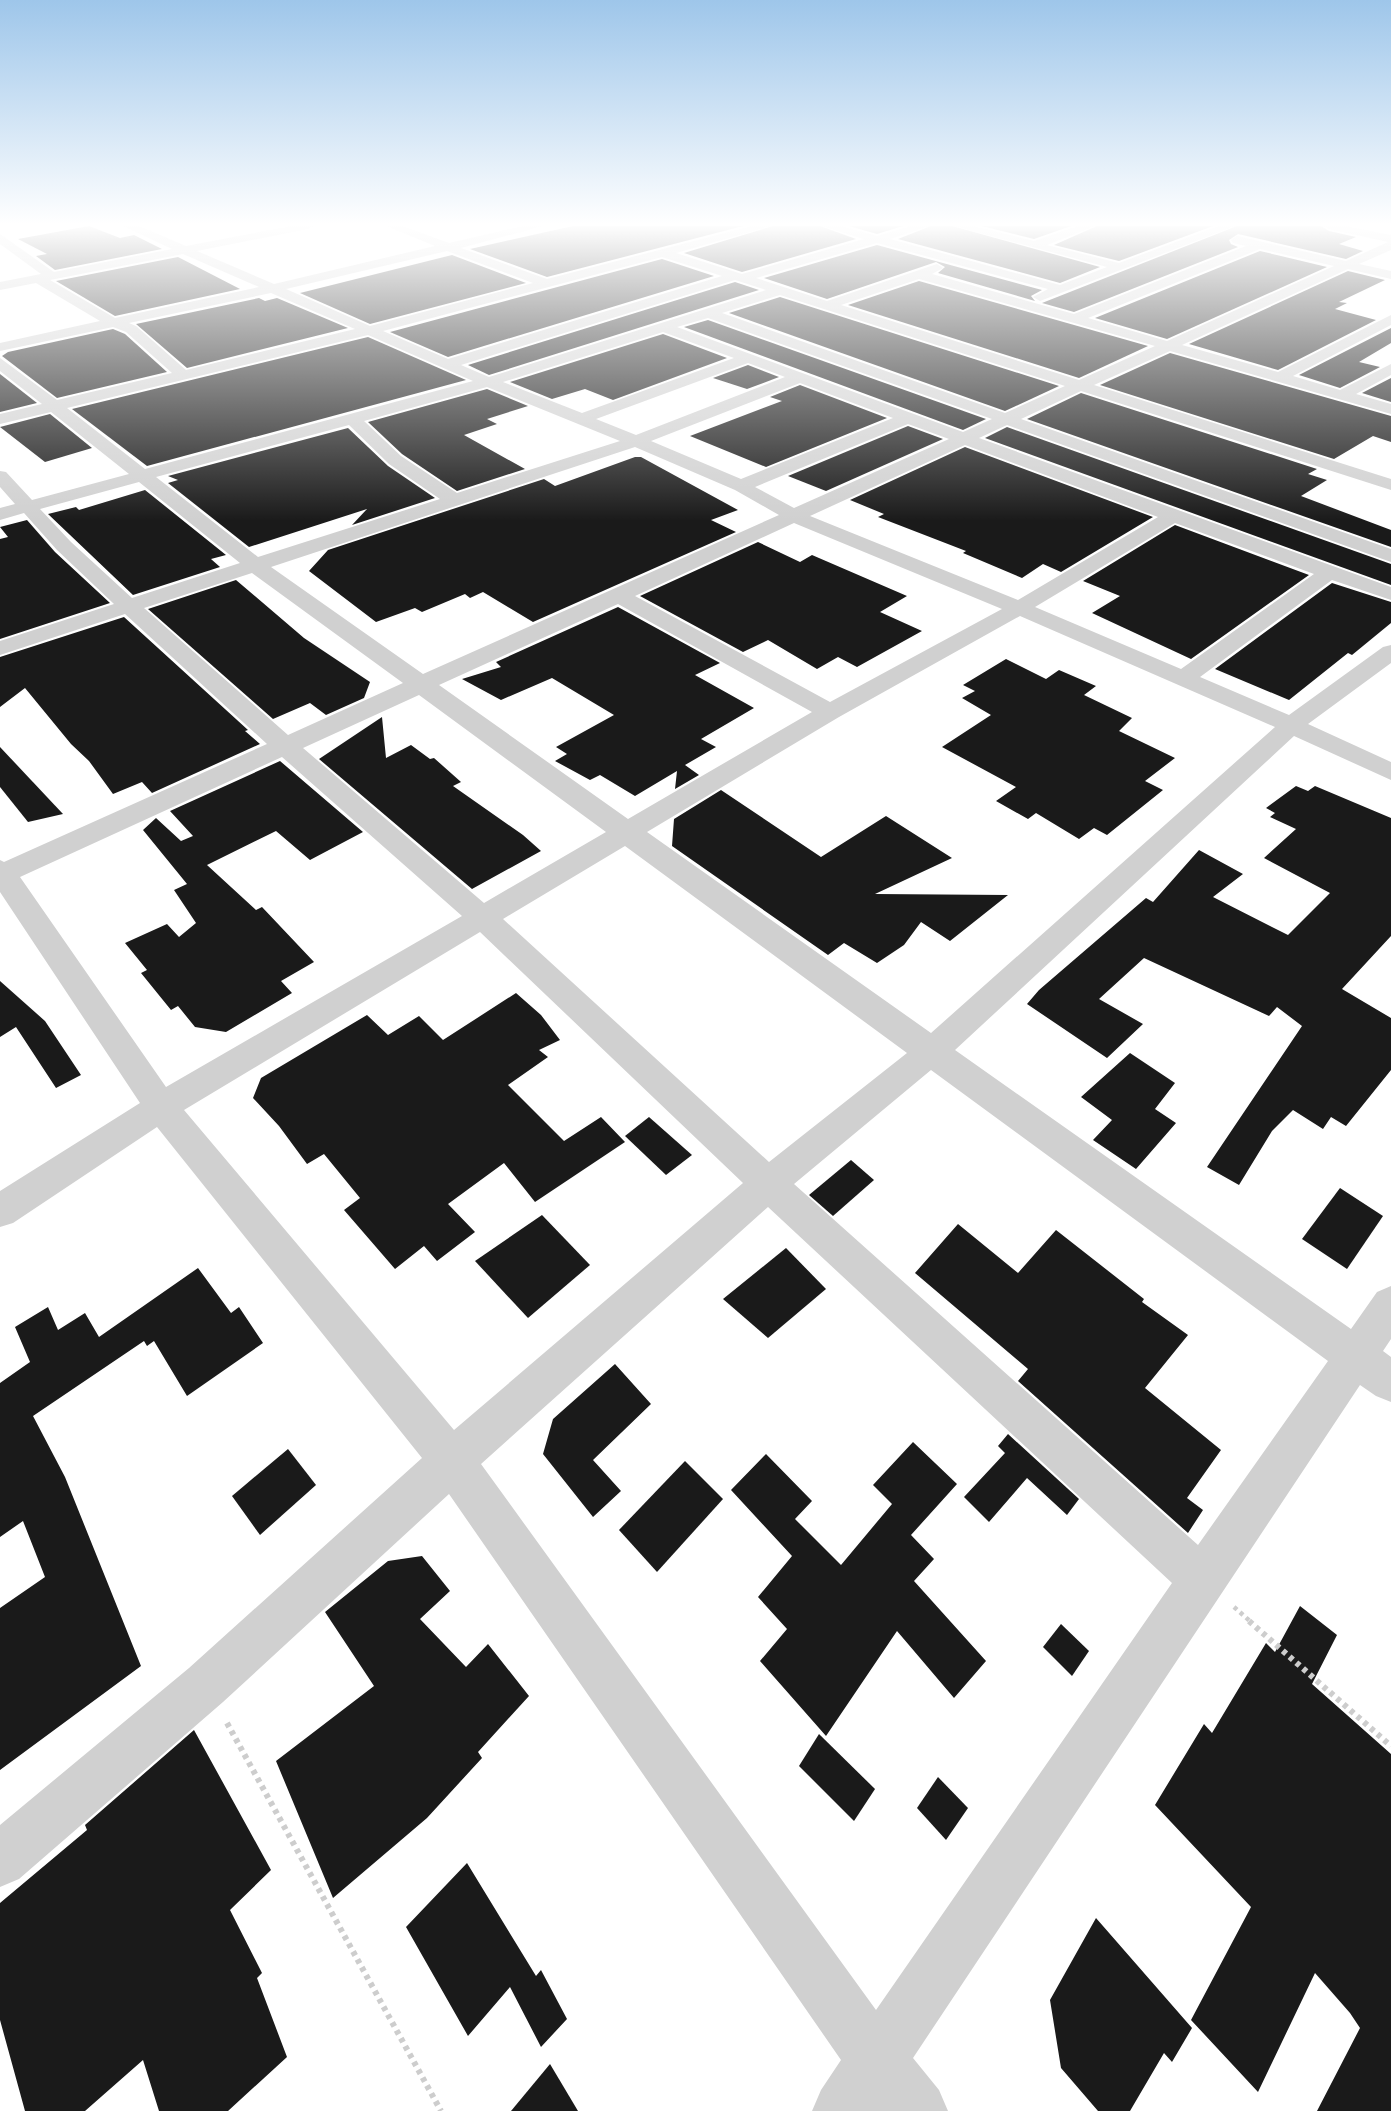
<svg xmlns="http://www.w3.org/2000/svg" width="1391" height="2111" font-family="'Archivo Narrow',sans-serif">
	<rect width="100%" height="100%" fill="#fff"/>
	<g fill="#1a1a1a">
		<path d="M89 226 120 238 134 235 162 249 55 270 36 256 47 254 18 239Z"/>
		<path d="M573 226H743L547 277 470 249Z"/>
		<path d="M773 226H820L856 239 742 272 684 253Z"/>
		<path d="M849 226H903L877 234Z"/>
		<path d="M931 226H952L1100 267 1060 283 898 239Z"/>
		<path d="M982 226H1071L1034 239Z"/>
		<path d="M1097 226H1213L1119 261 1054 245Z"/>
		<path d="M1237 226H1321L1329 231 1356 237 1339 244 1363 251 1346 259 1238 234 1229 240 1231 244 1238 247 1074 312 1042 303Z"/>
		<path d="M877 245 1042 290 1031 296 1035 301 938 273 945 267 936 262 827 299 764 278Z"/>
		<path d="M1260 251 1327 267 1167 339 1095 318Z"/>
		<path d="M452 255 526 283 370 324 300 293Z"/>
		<path d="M178 257 240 289 115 316 56 281Z"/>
		<path d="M662 259 714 276 448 357 390 332Z"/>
		<path d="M1348 271 1385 280 1339 302 1347 303 1335 309 1376 320 1278 370 1189 344Z"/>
		<path d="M919 281 1148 346 1079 378 848 305Z"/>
		<path d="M735 282 759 290 489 375 468 365Z"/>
		<path d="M780 297 1059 386 1005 411 729 313Z"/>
		<path d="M259 298 265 301 277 298 348 328 187 368 136 324Z"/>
		<path d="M708 320 986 419 963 430 684 327Z"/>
		<path d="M1391 328V343L1359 362 1380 367 1340 388 1299 375Z"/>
		<path d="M113 329 125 334 167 372 57 398 2 356 8 352Z"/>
		<path d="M663 334 727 358 613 400 585 389 552 399 510 382Z"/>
		<path d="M368 337 466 380 147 466 72 409Z"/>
		<path d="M1170 353 1391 416V442L1373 436 1334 459 1100 385Z"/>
		<path d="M748 365 779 377 747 389 713 378Z"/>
		<path d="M0 374 37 403 0 412Z"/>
		<path d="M1391 378V402L1362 393Z"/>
		<path d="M800 385 887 418 766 467 690 436 782 401 770 397Z"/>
		<path d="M487 389 528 406 487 419 497 424 464 435 525 469 457 491 402 454 368 422Z"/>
		<path d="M1081 393 1317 469 1308 474 1327 480 1301 496 1391 530V547L1027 419Z"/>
		<path d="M50 414 92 448 45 462 0 427Z"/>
		<path d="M908 426 943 439 826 491 788 476Z"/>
		<path d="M1007 427 1391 564V585L985 438Z"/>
		<path d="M348 428 388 466 435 498 352 525 367 509 249 547 168 483 178 480 168 476Z"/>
		<path d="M965 447 1153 517 1061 572 1043 564 1022 578 963 553 966 551 878 517 884 514 850 500Z"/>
		<path d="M635 457H641L738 510 711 520 736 532 533 622 483 592 470 598 465 594 422 612 415 608 376 622 309 571 328 550 544 479 555 486Z"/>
		<path d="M145 490 226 555 211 559 220 567 133 595 48 514 76 507 79 510Z"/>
		<path d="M27 520 55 552 110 603 0 639V539L8 537 0 527Z"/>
		<path d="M1175 525 1309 575 1191 659 1092 613 1120 596 1083 581Z"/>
		<path d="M758 542 800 562 812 555 907 596 880 612 922 631 857 667 838 657 817 669 768 640 743 652 640 596Z"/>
		<path d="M236 580 304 638 370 682 364 698 326 715 310 703 273 719 148 609Z"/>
		<path d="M1332 583 1391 602V623L1352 655 1348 653 1289 700 1215 669Z"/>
		<path d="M618 607 720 663 695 675 754 708 701 739 716 747 685 765 699 775 675 789 677 771 635 796 600 775 590 780 555 761 567 754 556 747 614 715 552 678 501 700 462 679 501 667 496 662Z"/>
		<path d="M124 617 248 730 245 731 260 744 152 793 142 782 113 794 89 761 71 744 25 688 0 707V657Z"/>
		<path d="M1006 659 1046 679 1059 670 1096 686 1084 695 1132 718 1119 731 1175 758 1145 781 1163 790 1107 835 1094 828 1079 839 1036 813 1028 819 996 801 1016 787 942 747 991 715 962 698 975 691 963 685Z"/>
		<path d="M382 717 386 758 411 745 430 759 434 758 461 782 453 786 523 835 541 851 472 889 319 759Z"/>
		<path d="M0 747 63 814 28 822 0 787Z"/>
		<path d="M280 761 363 832 310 860 276 831 207 865 256 910 262 907 314 962 281 981 292 993 226 1032 195 1027 178 1006 171 1010 141 973 147 970 125 943 167 924 179 937 196 923 174 890 187 884 143 830 156 818 181 841 193 836 170 811Z"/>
		<path d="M1296 786 1308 791 1315 786 1391 818V936L1342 989 1391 1018V1070L1346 1126 1331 1117 1323 1129 1293 1110 1272 1131 1239 1185 1207 1167 1302 1026 1277 1007 1269 1016 1144 958 1099 999 1143 1024 1107 1058 1027 1004 1039 990 1146 898 1153 902 1199 850 1243 874 1213 897 1288 935 1330 893 1264 858 1296 829 1270 817 1275 813 1266 808Z"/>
		<path d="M721 790 821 857 886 816 952 858 875 894 1008 895 950 941 921 922 904 945 877 963 844 943 828 955 672 846 674 819Z"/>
		<path d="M0 981 45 1021 81 1075 56 1088 16 1027 0 1037Z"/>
		<path d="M516 993 541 1015 560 1040 539 1050 548 1057 508 1085 564 1141 601 1117 625 1142 535 1202 504 1163 448 1204 475 1232 437 1261 424 1246 395 1269 344 1210 360 1198 324 1154 307 1164 279 1126 253 1098 261 1078 367 1015 388 1035 419 1016 443 1040Z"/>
		<path d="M1130 1053 1175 1083 1155 1109 1176 1123 1136 1169 1093 1140 1112 1120 1081 1097Z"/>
		<path d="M649 1117 692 1155 666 1175 625 1136Z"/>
		<path d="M851 1160 874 1180 833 1216 809 1195Z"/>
		<path d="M1340 1188 1383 1216 1347 1269 1302 1239Z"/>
		<path d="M542 1215 590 1265 528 1318 475 1261Z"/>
		<path d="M958 1224 1018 1273 1056 1230 1144 1299 1142 1302 1188 1335 1145 1388 1221 1450 1187 1498 1203 1510 1188 1533 1018 1381 1028 1369 915 1273Z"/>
		<path d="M786 1248 826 1289 768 1338 723 1299Z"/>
		<path d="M198 1268 231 1313 239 1307 263 1343 187 1396 154 1341 147 1346 144 1341 33 1416 65 1477 141 1666 0 1770V1608L45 1577 23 1521 0 1537V1383L30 1362 15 1327 48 1307 58 1330 85 1313 99 1337Z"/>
		<path d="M615 1364 651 1404 593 1460 621 1491 593 1517 543 1454 553 1419Z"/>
		<path d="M1008 1434 1079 1499 1067 1515 1027 1478 989 1522 964 1497 1005 1453 998 1446Z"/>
		<path d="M913 1442 957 1484 911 1535 934 1559 914 1581 986 1661 954 1698 897 1631 826 1736 760 1661 787 1629 758 1597 792 1556 731 1490 766 1454 812 1501 795 1519 841 1565 892 1504 873 1485Z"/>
		<path d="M288 1449 316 1485 260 1535 232 1496Z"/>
		<path d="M685 1461 723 1499 657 1572 619 1530Z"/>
		<path d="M422 1556 450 1591 420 1619 466 1667 488 1644 529 1696 478 1752 482 1758 427 1818 333 1898 276 1761 374 1686 325 1612 388 1561Z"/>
		<path d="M1300 1606 1337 1635 1312 1684 1391 1754V2111H1317L1360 2028 1350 2013 1315 1973 1258 2092 1191 2020 1251 1907 1155 1805 1204 1724 1212 1733 1266 1643 1275 1652Z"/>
		<path d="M1061 1624 1089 1651 1072 1676 1043 1647Z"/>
		<path d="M194 1730 271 1870 230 1910 262 1973 257 1978 287 2057 228 2111H159L143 2060 85 2111H25L0 2020V1903L87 1830 85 1825Z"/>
		<path d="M819 1734 875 1789 854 1821 799 1766Z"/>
		<path d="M938 1777 968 1808 946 1840 917 1808Z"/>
		<path d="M467 1863 536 1976 541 1970 567 2019 541 2047 510 1987 468 2036 406 1927Z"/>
		<path d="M1096 1918 1192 2028 1172 2062 1164 2053 1130 2111H1098L1061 2068 1050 2000Z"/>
		<path d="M550 2064 578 2111H511Z"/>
	</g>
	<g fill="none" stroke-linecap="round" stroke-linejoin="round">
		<path stroke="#cdcdcd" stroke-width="4.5" stroke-dasharray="4 4" stroke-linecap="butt" d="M1234 1607 1251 1622"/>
		<g stroke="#cdcdcd" stroke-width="6" stroke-dasharray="4.5 4.5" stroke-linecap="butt">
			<path d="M1249 1621 1391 1746"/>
			<path d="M227 1723 441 2111"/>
		</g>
		<path fill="#d0d0d0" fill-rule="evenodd" d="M123 226H139L186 246 291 226H314L308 229 197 251 274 284 435 246 386 226H402L449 243 523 226H543L461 248 547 279 752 226H771L676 253 742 274 864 239 822 226H841L877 236 911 226H929L890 239 1060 285 1107 267 954 226H973L1034 241 1078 226H1095L1047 245 1119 263 1219 226H1235L1040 301 1033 297 1048 289 877 243 756 278 827 301 937 264 943 268 932 274 1074 314 1246 246 1233 243 1231 240 1237 236 1346 261 1388 242 1329 229 1323 226H1345L1391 235V250L1359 264 1391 271V279L1348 269 1182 345 1278 372 1391 315V325L1293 376 1340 390 1391 364V375L1356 394 1391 404V414L1170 351 1094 385 1391 479V490L1081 391 1021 419 1391 549V562L1007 425 979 438 1391 587V600L1332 580 1200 677 1289 715 1383 647 1391 645V663L1308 724 1391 762V780L1294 736 955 1050 1351 1329 1377 1292 1391 1286V1339L1383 1351 1391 1357V1402L1376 1396 1360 1385 913 2058 939 2090 948 2111H812L821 2090 841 2060 449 1494 223 1702 19 1879 0 1887V1825L189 1668 422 1458 157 1127 13 1223 0 1227V1191L140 1103 0 892V860L4 862 267 744 125 614 0 655V641L114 604 57 550 24 513 0 520V508L15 504 0 487V471L6 472 32 500 129 474 51 412 0 424V414L42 404 0 371V358L57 400 172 373 126 332 113 327 0 351V343L100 321 36 283 0 290V282L41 274 0 244V234L54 272 172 249ZM1260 249 1334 266 1167 341 1088 318ZM447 251 533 283 370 326 286 289ZM183 254 259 287 115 318 50 280ZM662 257 722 276 448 359 383 331ZM919 279 1155 346 1079 380 841 305ZM735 280 766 290 489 377 461 365ZM271 293 355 329 186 370 136 326 129 323ZM780 295 1065 386 1005 413 722 313ZM708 318 992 419 963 432 677 327ZM663 332 734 358 582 413 503 382ZM368 335 473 381 145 469 67 408ZM748 363 785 377 636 435 596 419ZM800 383 893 418 741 479 651 441ZM487 387 620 441 457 493 401 456 364 421ZM908 424 949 439 794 508 755 487ZM349 425 389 464 440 499 258 557 156 477ZM965 445 1158 517 1018 600 810 516ZM635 447 735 490 779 515 423 674 271 567ZM139 482 240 563 132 598 71 542 40 509ZM794 523 1002 609 830 702 635 596ZM1175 523 1314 574 1181 669 1035 607ZM252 573 403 683 288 735 144 608ZM618 604 812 712 628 819 439 685ZM1020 616 1275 727 931 1033 647 832 839 717ZM419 695 606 832 484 903 303 748ZM282 757 462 916 166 1087 20 877ZM625 846 907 1053 769 1162 503 919ZM480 932 743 1183 454 1430 184 1110ZM931 1070 1328 1361 1198 1545 794 1184ZM768 1207 1172 1583 876 2010 481 1464Z"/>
	</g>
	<linearGradient id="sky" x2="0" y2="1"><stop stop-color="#9ec6ea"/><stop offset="0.43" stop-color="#fff"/><stop offset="1" stop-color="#fff" stop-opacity="0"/></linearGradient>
	<rect width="1391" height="521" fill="url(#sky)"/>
</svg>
